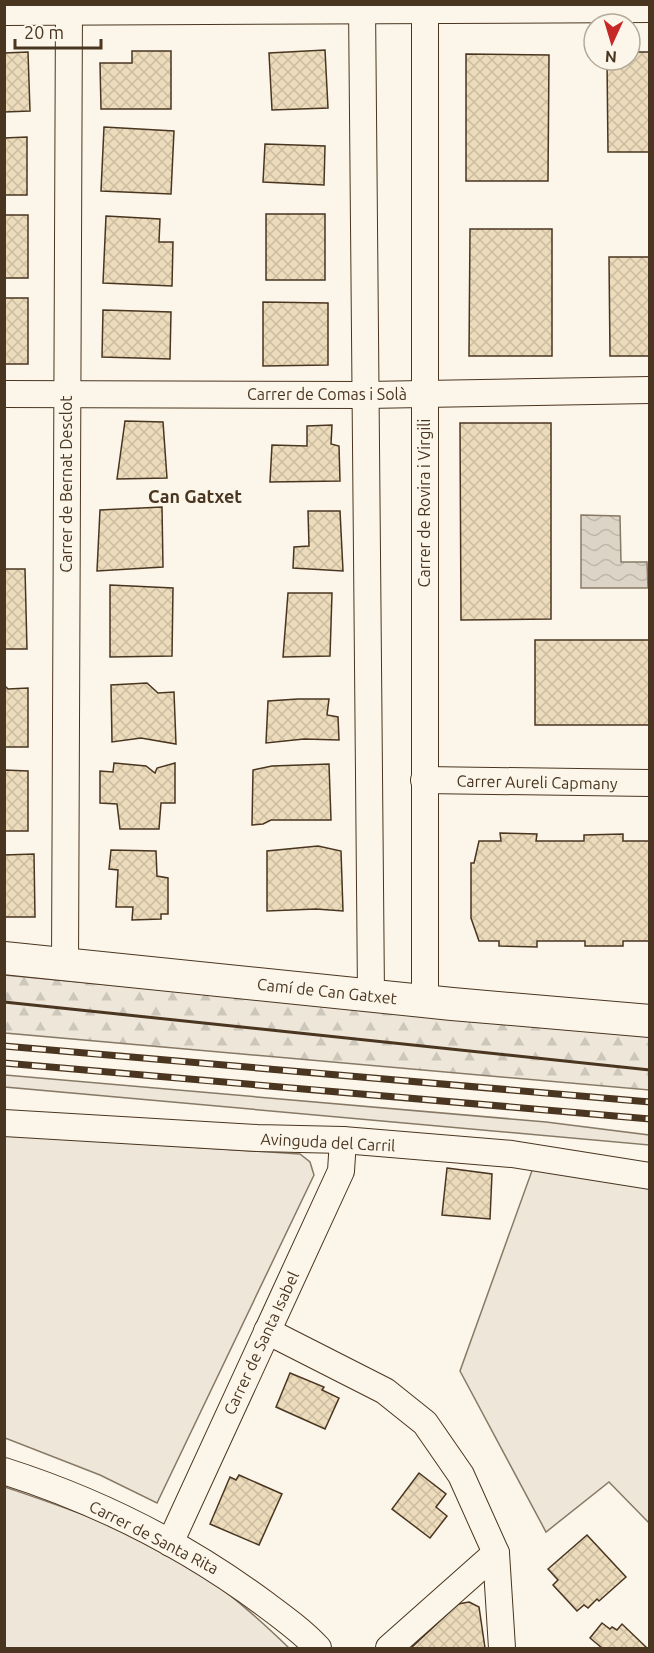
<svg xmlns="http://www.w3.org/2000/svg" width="654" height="1653" font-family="Ubuntu,sans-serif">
	<defs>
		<pattern id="forest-firs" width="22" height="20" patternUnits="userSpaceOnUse" patternTransform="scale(1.5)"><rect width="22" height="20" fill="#ede6d9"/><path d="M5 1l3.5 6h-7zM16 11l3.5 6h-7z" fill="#cdc6ba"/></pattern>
		<pattern id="water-waves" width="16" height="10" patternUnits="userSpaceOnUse" patternTransform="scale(1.5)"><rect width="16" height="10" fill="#dcd4c6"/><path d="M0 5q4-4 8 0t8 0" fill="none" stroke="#beb7aa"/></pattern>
		<pattern id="building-cross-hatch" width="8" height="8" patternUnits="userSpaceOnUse" patternTransform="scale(1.5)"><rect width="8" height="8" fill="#ecdcbc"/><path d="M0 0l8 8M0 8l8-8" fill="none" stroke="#ccbda1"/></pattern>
	</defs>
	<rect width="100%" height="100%" fill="#fbf6e9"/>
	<g fill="#ede6d9" stroke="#887966" stroke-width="1.5">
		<path d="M5 1075 546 1122 649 1135V1145L5 1087Z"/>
		<path d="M4 1135 300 1154 310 1162 314 1175 157 1503 100 1475 5 1438Z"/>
		<path d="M534 1165 649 1186V1523L609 1482 546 1532 460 1371Z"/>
		<path d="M5 1487C66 1508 130 1529 186 1564 223 1586 258 1618 289 1648H5Z"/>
	</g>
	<path fill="url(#forest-firs)" stroke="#887966" stroke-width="1.5" d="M4 975 649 1035V1090L5 1033Z"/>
	<path fill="url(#water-waves)" stroke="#887966" stroke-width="1.5" d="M581 515 620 516 621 562H647L648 588H581Z"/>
	<g fill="url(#building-cross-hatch)" stroke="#4a3520" stroke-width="1.5">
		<path d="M325 50 328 108 272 110 269 53Z"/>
		<path d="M132 51H171V109H101L100 63H132Z"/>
		<path d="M28 52 30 111 4 112V53Z"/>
		<path d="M630 52H650V152H608L607 60H630Z"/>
		<path d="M466 54 549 55 548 181H466Z"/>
		<path d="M104 127 174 131 171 194 101 191Z"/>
		<path d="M27 137V195H4V138Z"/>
		<path d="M265 144 325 146 324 185 263 182Z"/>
		<rect x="266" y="214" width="59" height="66"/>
		<rect x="4" y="215" width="24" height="63"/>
		<path d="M106 216 160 219 159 242H173L172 286 103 283Z"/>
		<path d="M470 229H552V356H469Z"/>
		<path d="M609 257H650V356H610Z"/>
		<rect x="4" y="298" width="24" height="66"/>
		<path d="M263 302 328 303V365L263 366Z"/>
		<path d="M103 310 171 312 170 359 102 357Z"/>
		<path d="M125 421 163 422 167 478 117 479Z"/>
		<path d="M460 423H551V619L461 620Z"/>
		<path d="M332 425 331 444 339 446 340 481 270 482 272 445 307 446V426Z"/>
		<path d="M162 507 163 567 97 571 100 510Z"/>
		<path d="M308 511H340L343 571 293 568 294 547 309 546Z"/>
		<path d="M4 569H25L27 649H4Z"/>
		<path d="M110 585 173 588 172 656 110 657Z"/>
		<path d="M288 593H332L330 656 283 657Z"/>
		<rect x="535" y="640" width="115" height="85"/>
		<path d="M147 683 158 693 174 692 176 744 141 738 112 742 111 685Z"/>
		<path d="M4 685 8 689 28 688V747H4Z"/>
		<path d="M298 699H329L327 715 338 717 339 740 304 739 266 743 268 701Z"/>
		<path d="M114 763 146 766 155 773 157 768 175 763V803H161L159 829H120L117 804 100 803V771L113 772Z"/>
		<path d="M329 764 331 820H271L263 824 252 825 253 770 272 766Z"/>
		<path d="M4 770 28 771V831H4Z"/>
		<path d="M500 833 537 834 536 841H584V835L623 834V841H650V941H623V946H585V941H537V947L499 946V941H479L471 918V863H474L479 841H501Z"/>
		<path d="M318 846 341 851 343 911 316 909 267 911V851Z"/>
		<path d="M111 850 156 851 157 876 168 878V914H161V919L132 920 133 907H116L118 870 109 869Z"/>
		<path d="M34 854 35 917H4V855Z"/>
		<path d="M447 1168 492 1174 490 1219 442 1215Z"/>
		<path d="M290 1373 324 1387 322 1390 339 1398 325 1429 276 1407Z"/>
		<path d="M419 1473 446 1494 436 1507 447 1516 430 1538 392 1509Z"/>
		<path d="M239 1475 282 1494 259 1545 210 1524 230 1477 236 1480Z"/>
		<path d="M587 1535 626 1577 599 1601 597 1599 588 1608 584 1605 577 1611 553 1585 558 1580 548 1569Z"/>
		<path d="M469 1602 479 1607 485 1648H411L458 1604Z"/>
		<path d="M602 1623 610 1629 612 1627 617 1630 622 1624 647 1648H602L590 1638Z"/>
	</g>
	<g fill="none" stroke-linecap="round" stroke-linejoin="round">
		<g stroke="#4a3520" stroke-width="28">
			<g id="minor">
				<path d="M362 4 371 995"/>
				<path d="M425 4V1001"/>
				<path d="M4 12 650 9"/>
				<path d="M4 394 366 395 650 390"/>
				<path d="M424 780 650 783"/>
				<path d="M65 964 69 4"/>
				<path d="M4 1123 257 1138 343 1140 512 1154 650 1176"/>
				<path d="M267 1331 385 1391 425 1423 461 1475 496 1553 502 1648"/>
				<path d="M4 1471C98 1501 187 1546 265 1604 284 1618 302 1631 318 1648"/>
				<path d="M170 1543 341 1171 343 1140"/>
				<path d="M389 1648 496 1553"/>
			</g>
		</g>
		<g stroke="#4a3520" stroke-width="34">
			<path id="tertiary" d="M4 958 452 1004 650 1021"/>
		</g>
		<use href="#minor" stroke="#fbf6e9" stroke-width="26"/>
		<use href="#tertiary" stroke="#fbf6e9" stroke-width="32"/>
		<g stroke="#4a3520" stroke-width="7">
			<g id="rail">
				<path d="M4 1046 650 1102"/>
				<path d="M4 1063 650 1119"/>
			</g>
		</g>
		<use href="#rail" stroke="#fbf6e9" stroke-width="4.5" stroke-dasharray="14" stroke-linecap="butt"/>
		<path stroke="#4a3520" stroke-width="3" d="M4 1002 650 1070"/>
	</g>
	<g text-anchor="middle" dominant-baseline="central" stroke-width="4.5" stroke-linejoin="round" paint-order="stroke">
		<g font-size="16" fill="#4a3520" stroke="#fbf6e9">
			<text x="327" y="394">Carrer de Comas i Solà</text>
			<text transform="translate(66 484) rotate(-90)">Carrer de Bernat Desclot</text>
			<text transform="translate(424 503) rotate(-90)">Carrer de Rovira i Virgili</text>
			<text transform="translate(537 782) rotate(1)">Carrer Aureli Capmany</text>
			<text transform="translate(327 991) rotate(6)">Camí de Can Gatxet</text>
			<text transform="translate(328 1142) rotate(3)">Avinguda del Carril</text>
			<text transform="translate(261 1343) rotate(-65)">Carrer de Santa Isabel</text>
			<text transform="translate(154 1537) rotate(27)">Carrer de Santa Rita</text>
		</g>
		<g font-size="18" font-weight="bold" fill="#4a3520" stroke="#fbf6e9">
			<text x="195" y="496">Can Gatxet</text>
		</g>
	</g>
	<rect width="654" height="1653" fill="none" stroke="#4a3520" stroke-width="12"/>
	<g transform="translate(612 42) rotate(184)"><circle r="28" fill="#fbf6e9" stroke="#b4a999" stroke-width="1.5"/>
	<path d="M0-4.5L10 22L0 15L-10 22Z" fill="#c62828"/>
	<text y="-9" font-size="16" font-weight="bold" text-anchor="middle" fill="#4a3520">N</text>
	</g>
	<path d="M15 39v9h86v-9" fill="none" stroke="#4a3520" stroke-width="3"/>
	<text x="24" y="39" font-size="18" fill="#4a3520" stroke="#fbf6e9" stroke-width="4.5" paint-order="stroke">20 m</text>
</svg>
